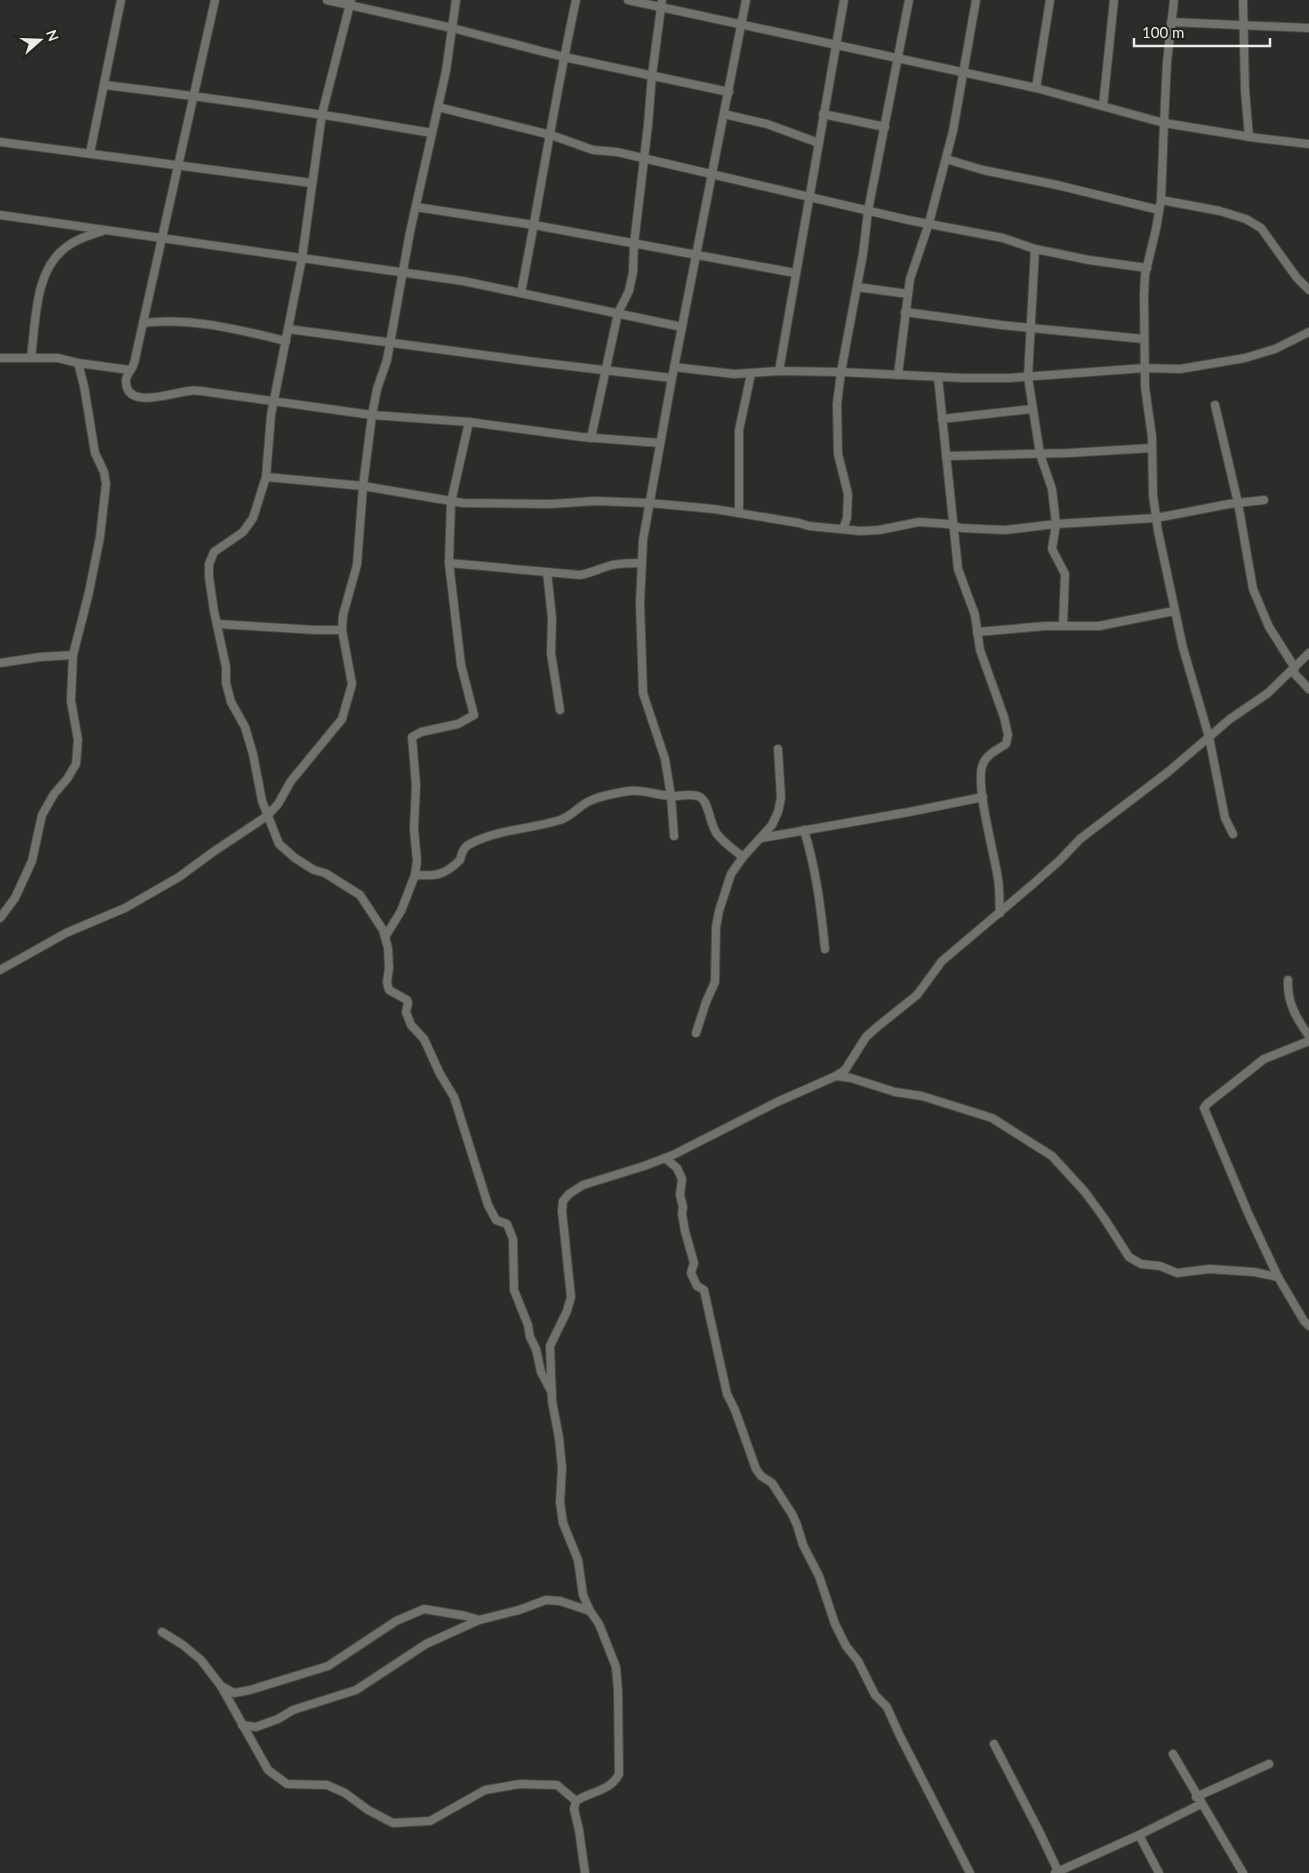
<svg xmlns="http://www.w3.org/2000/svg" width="1309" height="1873" font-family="Lato,sans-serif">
	<rect width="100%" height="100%" fill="#2a2d29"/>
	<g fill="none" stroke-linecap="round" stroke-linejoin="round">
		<g stroke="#474945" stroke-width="10">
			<g id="street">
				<path d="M215 0 137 350C136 355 135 361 133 366 130 372 125 376 126 383 128 410 175 392 189 391 193 390 197 391 201 391L372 415 469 422 582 437 660 443"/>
				<path d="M327 0 452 28 564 57 729 92"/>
				<path d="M351 0 322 114 302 258 271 415 266 477 253 518 243 532 214 552 209 564V577L214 611 226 667V683L231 702 245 727 253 754 262 801 279 844 295 858 314 870 325 873 360 895 383 930 388 948 389 968 387 982 389 990 407 1000 408 1003 406 1012 411 1025 424 1039 440 1074 454 1097 488 1205 496 1220 507 1224 513 1239 514 1290 528 1325 530 1337 536 1349 541 1372 552 1393"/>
				<path d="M628 0 1036 88 1164 123 1161 200 1220 211 1246 219 1261 228 1297 278 1309 290"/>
				<path d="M1174 0 1167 62 1164 123 1257 138 1309 144"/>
				<path d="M1243 0 1245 90 1249 137"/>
				<path d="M1171 22 1309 28"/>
				<path d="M105 85C215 98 324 114 432 133"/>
				<path d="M1036 88 1050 0"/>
				<path d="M1103 106 1114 0"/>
				<path d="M438 107 551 135 593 150 617 152 908 220 1003 238 1035 249 1089 260 1147 268"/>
				<path d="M724 114 767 124 819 143"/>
				<path d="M823 114 885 127"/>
				<path d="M0 142 312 183"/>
				<path d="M90 153 121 0"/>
				<path d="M946 159 983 170 1057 185 1159 210"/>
				<path d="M1161 200 1156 229 1145 275 1144 295 1145 387 1152 437 1153 495 1158 531 1183 648 1209 737 1225 818 1233 834"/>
				<path d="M416 207 534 225 795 273"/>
				<path d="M0 215 463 281 682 327"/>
				<path d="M1035 249 1028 377 1040 454 1052 489 1056 524 1052 549 1065 574 1063 626"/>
				<path d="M857 287 908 294"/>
				<path d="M521 293C540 195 555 97 576 0"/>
				<path d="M905 312 1001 325 1144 339"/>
				<path d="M143 323C191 317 240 330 286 341"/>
				<path d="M288 329 535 362 672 378"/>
				<path d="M31 357C36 322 34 272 65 248 76 239 90 235 103 231"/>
				<path d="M0 358H58L78 363 130 370"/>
				<path d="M674 367 734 374 779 371 841 372 963 378H1009L1145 368 1180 369 1245 358 1275 349 1309 332"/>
				<path d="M779 371 844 0"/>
				<path d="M898 375 910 279 929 223 953 131 976 0"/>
				<path d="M938 377 958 569 975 615 980 650 1004 717 1008 735 1006 744C997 750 987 754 983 764 974 782 995 856 998 879 1000 890 999 902 1000 913"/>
				<path d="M1215 405 1238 503 1253 589 1269 627 1295 668"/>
				<path d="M942 419 1032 409"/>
				<path d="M591 438 618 313 629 291 633 272 634 244 648 125 652 75 662 0"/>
				<path d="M946 456 1069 453 1152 448"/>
				<path d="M266 477 363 486 463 503 551 504 595 501 649 503 714 509 799 523 809 526 860 531 879 530 919 522 948 524 961 528 1005 530 1056 524 1156 518 1229 504 1264 500"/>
				<path d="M739 512V430L751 374"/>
				<path d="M843 529 847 518 848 494 838 454 837 404 841 372 863 254 868 211 909 0"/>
				<path d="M449 563 580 575C591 573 601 568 612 565 622 563 632 563 642 563"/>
				<path d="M547 572 552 618 551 653 560 710"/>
				<path d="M217 624 316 630H342"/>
				<path d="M977 632 1046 626H1099L1174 611"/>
				<path d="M0 663 40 657 73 655"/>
				<path d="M1292 671 1309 689"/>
				<path d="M804 830C816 869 821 908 825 949"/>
				<path d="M674 836 671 796 665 759 643 693 640 603 643 540 672 378 746 0"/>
				<path d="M761 838 909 812 983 797"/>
				<path d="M415 875C435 876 444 876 460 860 462 852 464 846 472 843 500 829 531 829 560 820 574 815 580 804 592 800 603 795 617 793 629 791 644 789 658 796 674 796 682 796 692 793 700 797 709 802 710 825 717 834 724 843 734 850 743 857"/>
				<path d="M0 918 15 898 32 861 42 815 54 794 67 779 76 764 78 740 71 701 73 655 89 592 100 537 106 484 104 472 95 453 84 386 78 363"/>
				<path d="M385 937 401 911 415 875 417 861 414 829 416 785 412 737 421 732 458 724 474 715 461 665 449 563 451 502 469 422"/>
				<path d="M0 970 66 933 125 908 179 877 213 852 267 816 278 804 291 781 342 719 352 684 342 630 343 615 357 565 363 486 372 415 377 389 387 360 410 232 446 71 456 0"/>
				<path d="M1288 980C1287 1002 1296 1018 1309 1036"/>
				<path d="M696 1033 706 1002 715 982 716 927 719 911 731 874 743 857 772 825 778 812 781 798 778 749"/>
				<path d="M1309 1041 1264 1059 1207 1104 1204 1108 1248 1213 1278 1277 1304 1321 1309 1326"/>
				<path d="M836 1076 845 1070 866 1037 877 1027 917 995 942 961 1033 884 1059 861 1080 839 1168 772 1230 719 1268 693 1309 653"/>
				<path d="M665 1158 677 1168 682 1179 680 1195 683 1207 682 1214 685 1231 694 1263 691 1273 697 1286 704 1290 727 1394 735 1410 756 1469 761 1476 772 1483 792 1514 797 1525 803 1545 819 1576 835 1624 846 1646 858 1661 875 1695 887 1707 899 1734 970 1873"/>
				<path d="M162 1632 183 1645 201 1660 221 1686 268 1770 287 1784 327 1785 345 1793 368 1810 393 1823 430 1821 485 1790 520 1784 557 1785 576 1801"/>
				<path d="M221 1686 234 1693 250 1690 328 1666 396 1621 424 1609 466 1616 479 1620"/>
				<path d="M242 1725 256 1727 278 1719 293 1710 356 1690 426 1644 479 1620 519 1610 546 1600 560 1601 590 1611"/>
				<path d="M994 1744 1038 1829 1059 1873"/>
				<path d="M1173 1754 1243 1873"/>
				<path d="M1196 1797 1269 1764"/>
				<path d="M1139 1835 1159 1873"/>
				<path d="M585 1873 579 1830 574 1809 576 1801C591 1791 611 1791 619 1774L618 1691 616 1667 599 1624 590 1611 583 1595 578 1560 563 1523 560 1502 562 1468 559 1438 552 1401 550 1346 567 1311 571 1297 562 1211 563 1201 569 1194 583 1185 644 1166 673 1155 777 1102 836 1076 851 1078 895 1092 922 1096 992 1118 1052 1156 1085 1192 1104 1218 1129 1257 1141 1264 1160 1266 1177 1273 1209 1269 1254 1272 1278 1277"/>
				<path d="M1055 1873 1139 1835 1201 1804"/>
			</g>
		</g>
		<use href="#street" stroke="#6f726d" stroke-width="8"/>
	</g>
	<g transform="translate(40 40) rotate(70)" stroke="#21231f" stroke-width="4" paint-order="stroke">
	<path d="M0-4L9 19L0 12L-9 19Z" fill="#ecedeb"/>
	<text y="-8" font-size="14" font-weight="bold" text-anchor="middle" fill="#ecedeb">N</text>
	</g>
	<path d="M1134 38v8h136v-8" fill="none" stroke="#ecedeb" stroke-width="2.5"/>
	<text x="1142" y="38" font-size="15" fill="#ecedeb" stroke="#21231f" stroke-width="4" paint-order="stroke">100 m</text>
</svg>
